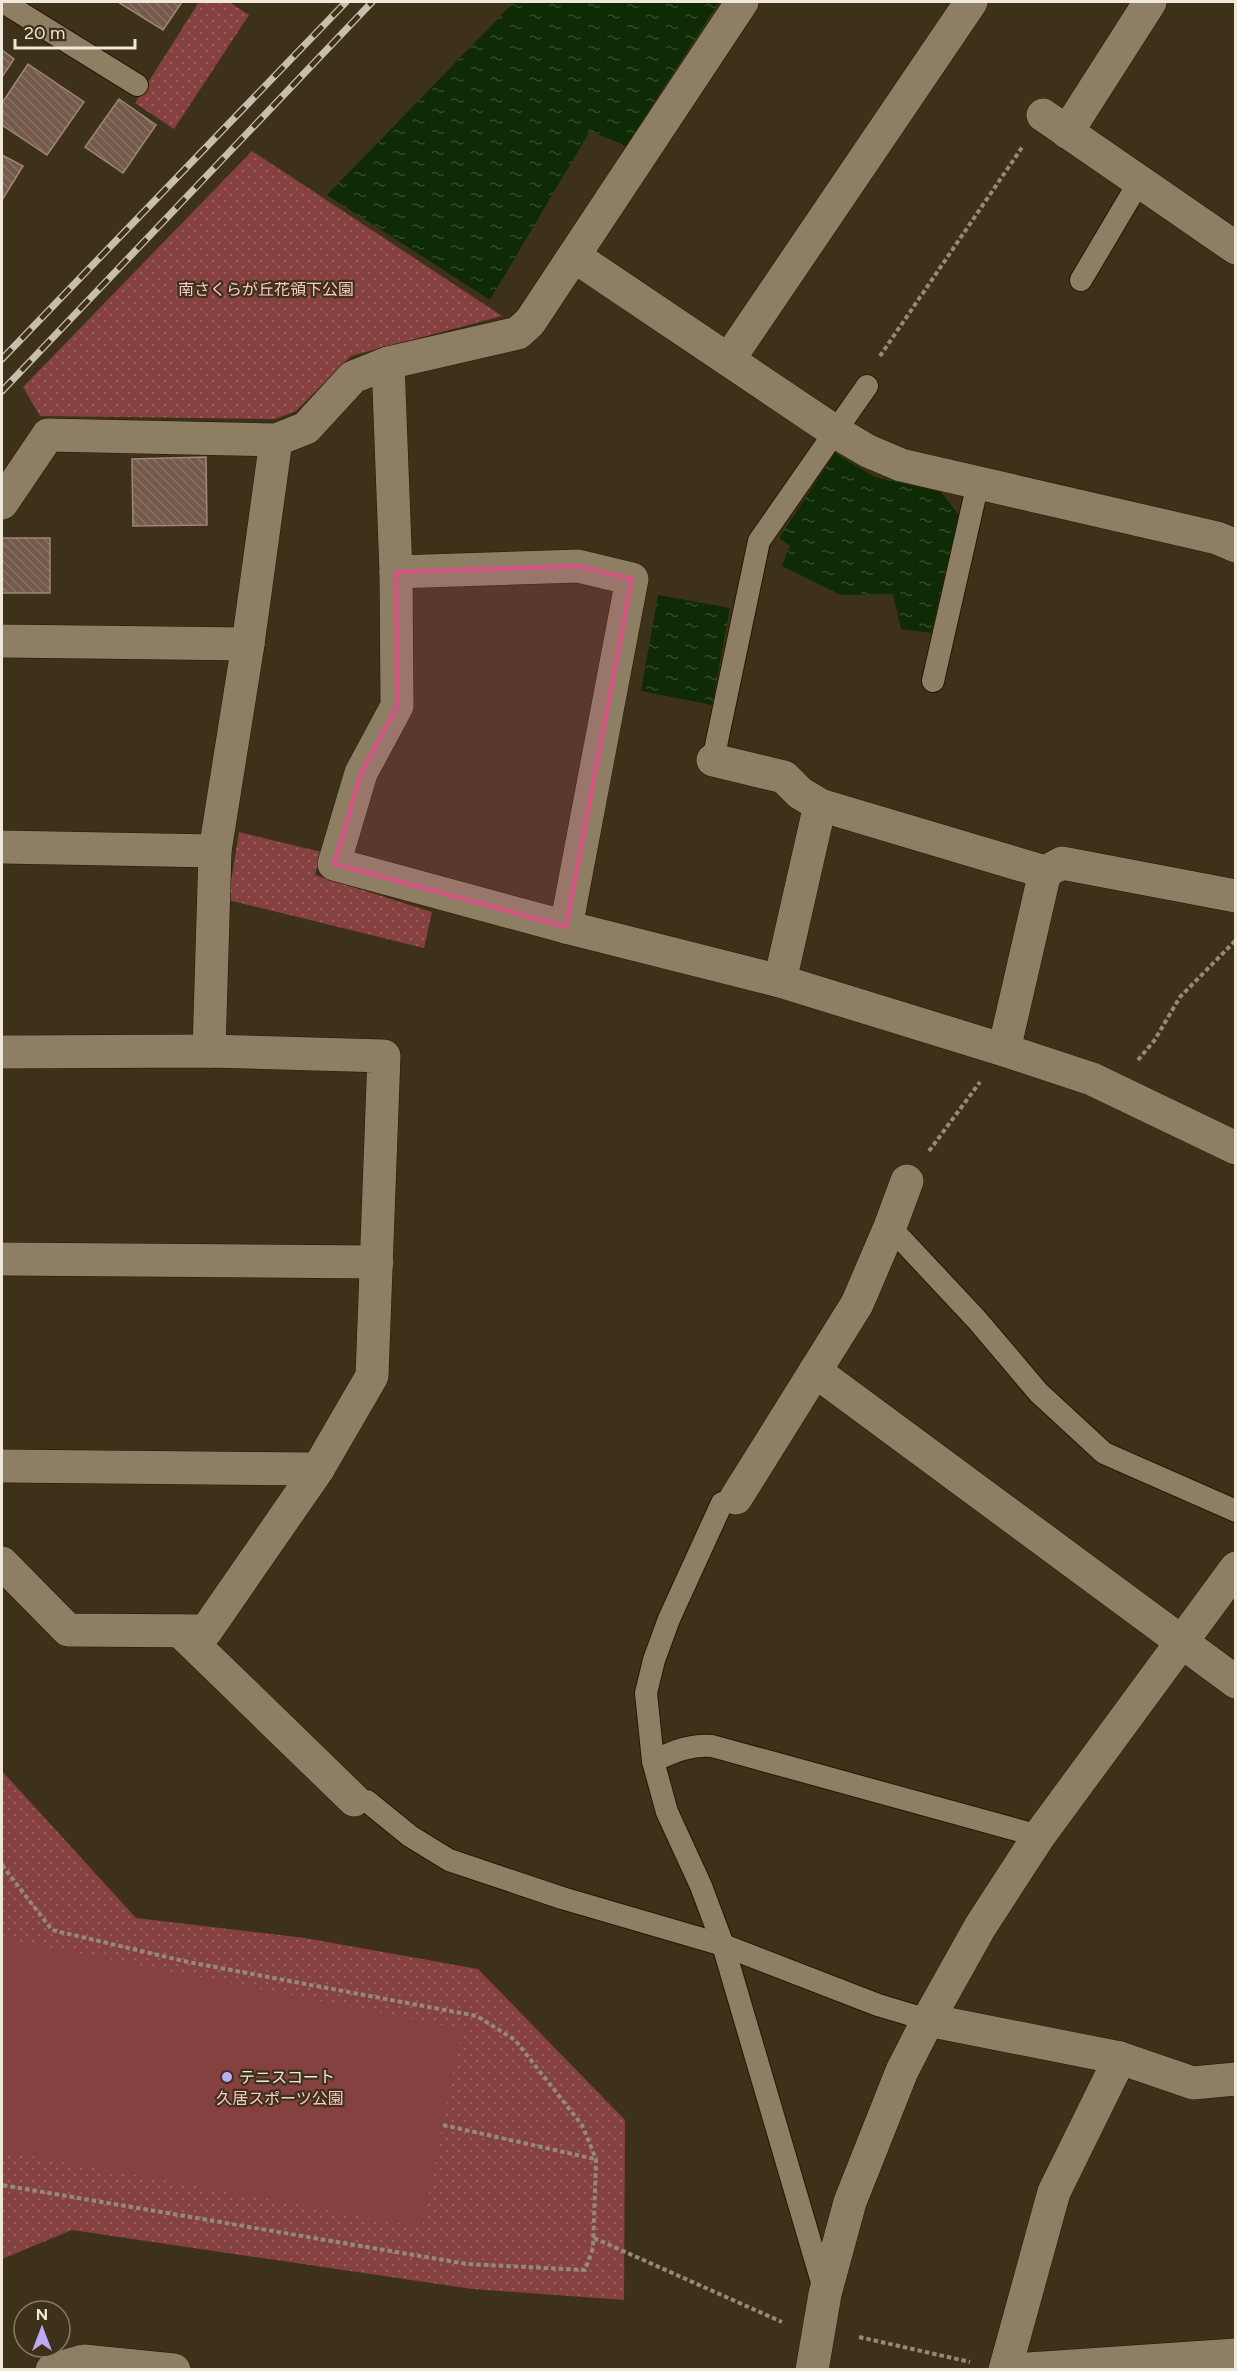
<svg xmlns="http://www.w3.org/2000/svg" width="1237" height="2371" font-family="Figtree,'Noto Sans JP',sans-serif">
	<defs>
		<pattern id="green-dots" width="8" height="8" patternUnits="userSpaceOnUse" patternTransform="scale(1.5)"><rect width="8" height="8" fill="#854140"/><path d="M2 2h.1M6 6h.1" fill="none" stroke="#975c5b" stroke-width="1.8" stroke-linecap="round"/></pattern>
		<pattern id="water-ripples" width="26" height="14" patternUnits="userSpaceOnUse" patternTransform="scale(1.5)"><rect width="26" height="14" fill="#0e2b05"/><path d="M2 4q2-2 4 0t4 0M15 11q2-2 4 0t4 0" fill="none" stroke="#314a29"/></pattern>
		<pattern id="building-back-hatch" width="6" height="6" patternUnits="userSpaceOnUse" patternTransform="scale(1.5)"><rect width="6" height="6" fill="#745a4b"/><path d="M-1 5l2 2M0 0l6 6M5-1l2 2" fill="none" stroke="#887264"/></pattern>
	</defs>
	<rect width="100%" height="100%" fill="#3e3119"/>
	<g fill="url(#green-dots)">
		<path d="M199 2H229L249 15 174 129 135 103Z"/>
		<path d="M252 151 502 316 351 356 296 411 275 419 40 416 23 387Z"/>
		<path d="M239 832 321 852 315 875 432 912 424 948 228 900Z"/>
		<path d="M2 1771 136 1918 305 1938 478 1969 625 2120 624 2300 472 2289 72 2230 2 2259Z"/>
	</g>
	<path fill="#854140" d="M2 1938 462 2029 422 2227 2 2151Z"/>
	<g fill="url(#water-ripples)">
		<path d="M514 2H719L626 146 590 131 490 300 327 195Z"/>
		<path d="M835 453 875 477 941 492 959 515 931 633 901 629 893 594 841 595 782 566 790 546 779 538Z"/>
		<path d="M658 595 730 608 712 705 641 691Z"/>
	</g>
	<g fill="url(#building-back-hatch)" stroke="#a18575" stroke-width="1.5">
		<path d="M118 2H182L163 30Z"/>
		<path d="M2 50 14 59 2 77Z"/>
		<path d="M28 64 84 102 47 155 2 125V103Z"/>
		<path d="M119 99 156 125 123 173 85 147Z"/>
		<path d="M2 155 23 166 2 200Z"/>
		<path d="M206 457 207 525 133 526 132 459Z"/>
		<rect x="2" y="538" width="48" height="55"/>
	</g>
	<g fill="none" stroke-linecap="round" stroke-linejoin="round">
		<g stroke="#251802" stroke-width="24">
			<g id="lane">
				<path d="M3 2 137 85"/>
				<path d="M1081 280 1139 182"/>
				<path d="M933 681 978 483"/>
				<path d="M713 760 759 541 867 386"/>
				<path d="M890 1227 977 1320 1039 1393 1104 1453 1236 1511"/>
				<path d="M736 1498 722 1503 669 1619 654 1660 646 1693 653 1761 667 1812 701 1886 723 1945 824 2289"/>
				<path d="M653 1761C673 1752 690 1744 712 1746L1039 1836"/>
				<path d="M354 1800 367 1801 410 1836 449 1860 562 1898 723 1945 878 2005 928 2020"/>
			</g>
		</g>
		<g stroke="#251802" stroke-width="34">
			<g id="street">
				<path d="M1043 115 1236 248"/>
				<path d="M1067 132 1150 2"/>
				<path d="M574 256 834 431 868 451 901 465 1217 538 1236 546"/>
				<path d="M729 359 971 2"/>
				<path d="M388 363 396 572 397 706 361 773 334 864 566 927 780 981 1004 1050 1092 1079 1236 1148"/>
				<path d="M2 503 48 435 276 440 306 428 353 377 388 363 518 333 530 322 742 2"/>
				<path d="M396 572 578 566 632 579 566 927"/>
				<path d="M2 641 248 644"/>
				<path d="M713 760 784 777 800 793 820 805 1045 872 1062 863 1236 896"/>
				<path d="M2 847 215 851"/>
				<path d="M780 981 820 805"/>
				<path d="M1004 1050 1045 872"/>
				<path d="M209 1051 215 851 248 644 276 440"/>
				<path d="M2 1052 209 1051 384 1056 372 1376 318 1469 206 1631 68 1630 2 1563"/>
				<path d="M2 1259 377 1262"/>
				<path d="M815 1371 1236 1682"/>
				<path d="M2 1466 318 1469"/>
				<path d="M736 1498 857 1304 890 1227 907 1181"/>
				<path d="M180 1631 354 1800"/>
				<path d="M928 2020 1120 2058 1193 2083 1236 2079"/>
				<path d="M52 2370 84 2361 174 2370"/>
				<path d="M1005 2370 1054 2192 1120 2058"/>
				<path d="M1011 2370 1236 2355"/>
			</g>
		</g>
		<g stroke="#251802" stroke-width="34">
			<path id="secondary" d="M812 2370 825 2294 850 2202 902 2071 928 2020 980 1927 1039 1836 1236 1568"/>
		</g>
		<g stroke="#948a76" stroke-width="4" stroke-dasharray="4.5 3" stroke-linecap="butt">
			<path d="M880 356 1023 146"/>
			<path d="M1138 1060 1154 1041 1180 997 1236 940"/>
			<path d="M929 1151 980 1082"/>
			<path d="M2 1865 52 1930 188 1962 477 2016 515 2040 582 2125 596 2159 593 2248 585 2270 467 2264 2 2185"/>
			<path d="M443 2125 595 2159"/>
			<path d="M594 2238 782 2322"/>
			<path d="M859 2337 970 2362"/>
		</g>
		<use href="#lane" stroke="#8d7e64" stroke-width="22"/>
		<use href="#street" stroke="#8d7e64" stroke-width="33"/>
		<use href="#secondary" stroke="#8d7e64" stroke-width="33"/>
		<g stroke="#c7bead" stroke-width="7">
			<g id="rail">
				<path d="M2 359 346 2"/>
				<path d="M2 391 372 2"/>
			</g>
		</g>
		<use href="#rail" stroke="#3e3119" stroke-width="4.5" stroke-dasharray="14" stroke-linecap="butt"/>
	</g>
	<path fill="#d05681" fill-opacity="0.2" stroke="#d05681" stroke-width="4.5" stroke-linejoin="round" d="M578 566 632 579 566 927 334 864 361 773 397 706 396 572Z"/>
	<circle fill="#bcaaf6" stroke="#3e3119" stroke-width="2" cx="227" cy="2077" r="6"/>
	<g text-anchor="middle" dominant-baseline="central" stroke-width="4.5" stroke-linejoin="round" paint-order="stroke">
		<g font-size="16" fill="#fdc9c6" stroke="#3e3119">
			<text x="266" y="289">南さくらが丘花領下公園</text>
			<text x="280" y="2098">久居スポーツ公園</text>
		</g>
		<g font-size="16" fill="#f0e8d9" stroke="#3e3119" text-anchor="start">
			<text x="239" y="2077">テニスコート</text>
		</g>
	</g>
	<rect width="1237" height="2371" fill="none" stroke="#f0e8d9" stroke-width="6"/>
	<g transform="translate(42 2329)"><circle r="28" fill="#3e3119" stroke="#857a66" stroke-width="1.5"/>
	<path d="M0-4.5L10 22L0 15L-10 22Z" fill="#bcaaf6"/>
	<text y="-9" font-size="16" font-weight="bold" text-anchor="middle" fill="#f0e8d9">N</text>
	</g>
	<path d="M15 39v9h120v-9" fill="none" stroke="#f0e8d9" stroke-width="3"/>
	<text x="24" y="39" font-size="18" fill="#f0e8d9" stroke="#3e3119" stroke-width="4.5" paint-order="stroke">20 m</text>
</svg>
